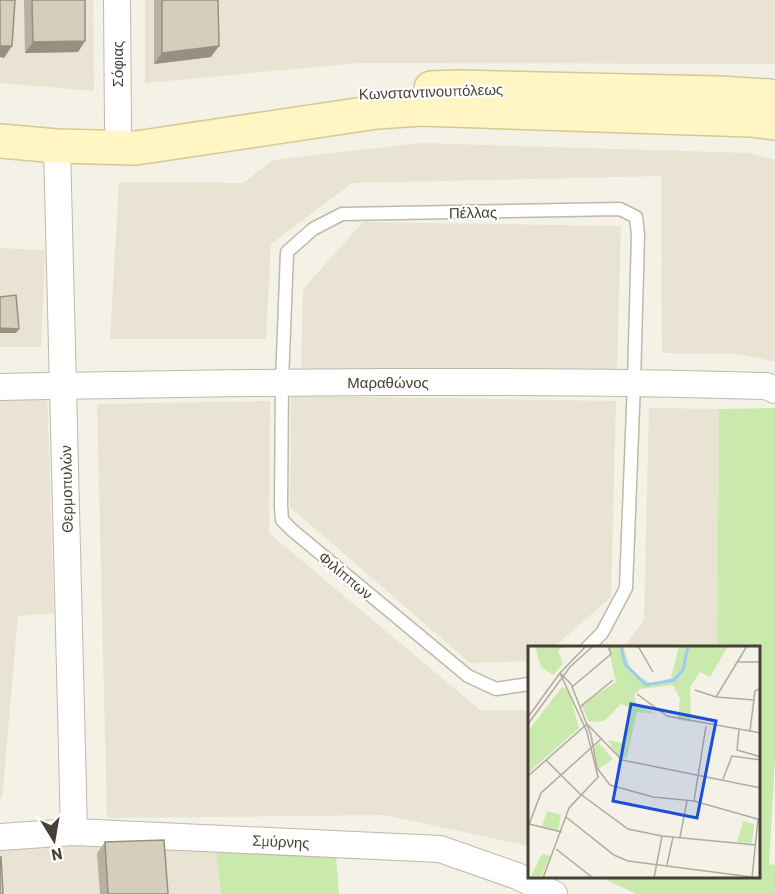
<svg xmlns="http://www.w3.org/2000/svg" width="775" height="894" font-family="Barlow,sans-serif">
	<rect width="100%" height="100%" fill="#f4f1e6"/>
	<g fill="#e8e3d3">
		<path d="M0 0H93L94 91 0 83Z"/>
		<path d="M145 0H775V64L359 63 145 83Z"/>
		<path d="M421 143 749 153 775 160V362L739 354 662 353 661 176 352 183 271 244 266 339H110L119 182 243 183 273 160Z"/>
		<path d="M363 222 621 226 617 370 301 371 303 289Z"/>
		<path d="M0 248 45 250 41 347H0Z"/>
		<path d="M47 391 54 613 18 616 2 799H0V394Z"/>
		<path d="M291 396 616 401 611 597 553 648H529V661L470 663 290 507Z"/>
		<path d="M270 401 269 533 480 710H527L529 709V846L384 815 107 818 97 404Z"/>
		<path d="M649 408 719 409 717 648H623L644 620Z"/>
		<path d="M215 838 221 894H0V847Z"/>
	</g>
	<g fill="#c9eaac">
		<path d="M775 408V759L769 864 775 865V894H637L602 878H758V648H717L719 409Z"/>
		<path d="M334 833 339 894H221L215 838Z"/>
	</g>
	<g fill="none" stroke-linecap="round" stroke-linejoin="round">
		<g stroke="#c0b9a8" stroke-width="15">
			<path id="lane" d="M529 684 496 689 468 676 292 530 282 520 281 506 282 382 287 252 313 229 342 214 620 209 636 217 638 235 634 382 626 588 602 633 587 648"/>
		</g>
		<g stroke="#c0b9a8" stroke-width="28">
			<g id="street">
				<path d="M117 0 118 127"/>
				<path d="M57 146 74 832"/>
				<path d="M0 387C255 382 511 379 766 386L775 390"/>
				<path d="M0 837 74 832 440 849 517 876 554 894"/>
			</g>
		</g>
		<g stroke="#d6c993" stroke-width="36">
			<g id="secondary">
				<path d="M431 88 457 87 718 93 769 96 775 98"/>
				<path d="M0 141 57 146 136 148 377 112 421 109 751 120 775 123"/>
			</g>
		</g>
		<use href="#lane" stroke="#fff" stroke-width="12"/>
		<use href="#street" stroke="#fff" stroke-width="26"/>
		<use href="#secondary" stroke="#fff6c4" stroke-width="33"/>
	</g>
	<g fill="#b8b0a1">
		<path d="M24 0H85V41L78 52 25 53Z"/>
		<path d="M154 0H218L211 57 154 64Z"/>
		<path d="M105 842 168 894H100L97 853Z"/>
	</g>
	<g fill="#969083">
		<path d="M85 41 78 52 25 53 33 42Z"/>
		<path d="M0 46H12L4 58 0 57Z"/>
		<path d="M219 46 211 57 154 64 162 53Z"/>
		<path d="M0 328 19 329 16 333H0Z"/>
	</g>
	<g fill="#d6cdbb" stroke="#969083" stroke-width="1.5">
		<path d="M0 0H15L12 46H0Z"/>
		<path d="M32 0H85V41L33 42Z"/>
		<path d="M162 0H218L219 46 162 53Z"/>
		<path d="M16 295 19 329 0 328V297Z"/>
		<path d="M164 840 168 894H108L105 842Z"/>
		<path d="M0 857H1L3 894H0Z"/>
	</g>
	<g text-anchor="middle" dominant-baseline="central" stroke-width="4.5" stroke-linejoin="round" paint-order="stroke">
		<g font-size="15" fill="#474135" stroke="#fff">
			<text transform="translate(117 64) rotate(-90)">Σόφιας</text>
			<text transform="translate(431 91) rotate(-2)">Κωνσταντινουπόλεως</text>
			<text transform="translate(473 212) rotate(-1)">Πέλλας</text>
			<text x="388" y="382">Μαραθώνος</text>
			<text transform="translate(66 489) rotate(-91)">Θερμοπυλών</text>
			<text transform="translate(346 575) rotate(40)">Φιλίππων</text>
			<text transform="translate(281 841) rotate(3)">Σμύρνης</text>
		</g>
	</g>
	<g transform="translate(528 646)">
		<rect width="232" height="232" fill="#f4f1e6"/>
		<path d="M7 0H39L30 4 35 18 25 29 13 21ZM80 0H95L104 27 125 38 143 32 151 0H200L182 31 172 26 162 41 163 76 150 74 152 53 145 39 112 43 106 49 108 58 128 68 109 66 99 112 90 111 80 94 94 97 103 62 93 58 76 75 61 76 53 58 88 36ZM34 41 41 45 51 82 0 127V85ZM71 97 85 113 70 123 66 101ZM19 165 33 169 30 184 14 180ZM215 175 226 178 224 197 209 196ZM14 208 22 210 14 229 6 232 3 230Z" fill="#c9eaac"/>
		<path fill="none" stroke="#9fcaf3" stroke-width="3" d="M93 0 97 18 118 39 146 34 155 24 160 0"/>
		<path fill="none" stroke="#afab9f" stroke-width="1.5" d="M110 0 125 26M210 16H233M32 27 43 38 63 89 69 122 82 139 125 151 166 155 233 174M32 27 59 86 70 131M44 41 83 8 80 0M167 44 188 51 226 54M109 48 139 70 233 87M188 51 219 0M52 61 85 34M0 71 32 27 58 0M0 78 42 21 65 0M211 84 209 104 233 111M222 85 227 45 233 42M18 114 51 147 100 183 134 190 228 199M0 130 59 78 94 114 233 142M195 133 204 110 233 114M166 155 178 80M38 171 86 209 100 215 224 231M1 178 34 186M0 181 13 147 73 93M152 191 159 155M28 203 65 232M139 219 145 191M15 232 41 162 71 130M126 232 134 190M224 232 230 173"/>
		<path fill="#1d4ed8" fill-opacity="0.15" stroke="#1d4ed8" stroke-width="3" d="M103 58 188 75 169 172 85 155Z"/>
		<rect width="232" height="232" fill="none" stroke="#474135" stroke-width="3"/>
	</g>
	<g transform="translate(54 840) rotate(169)" stroke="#ffffff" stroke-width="4.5" paint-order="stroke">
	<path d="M0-4.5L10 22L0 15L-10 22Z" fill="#474135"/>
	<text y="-9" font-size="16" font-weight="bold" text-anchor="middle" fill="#474135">N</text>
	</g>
</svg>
